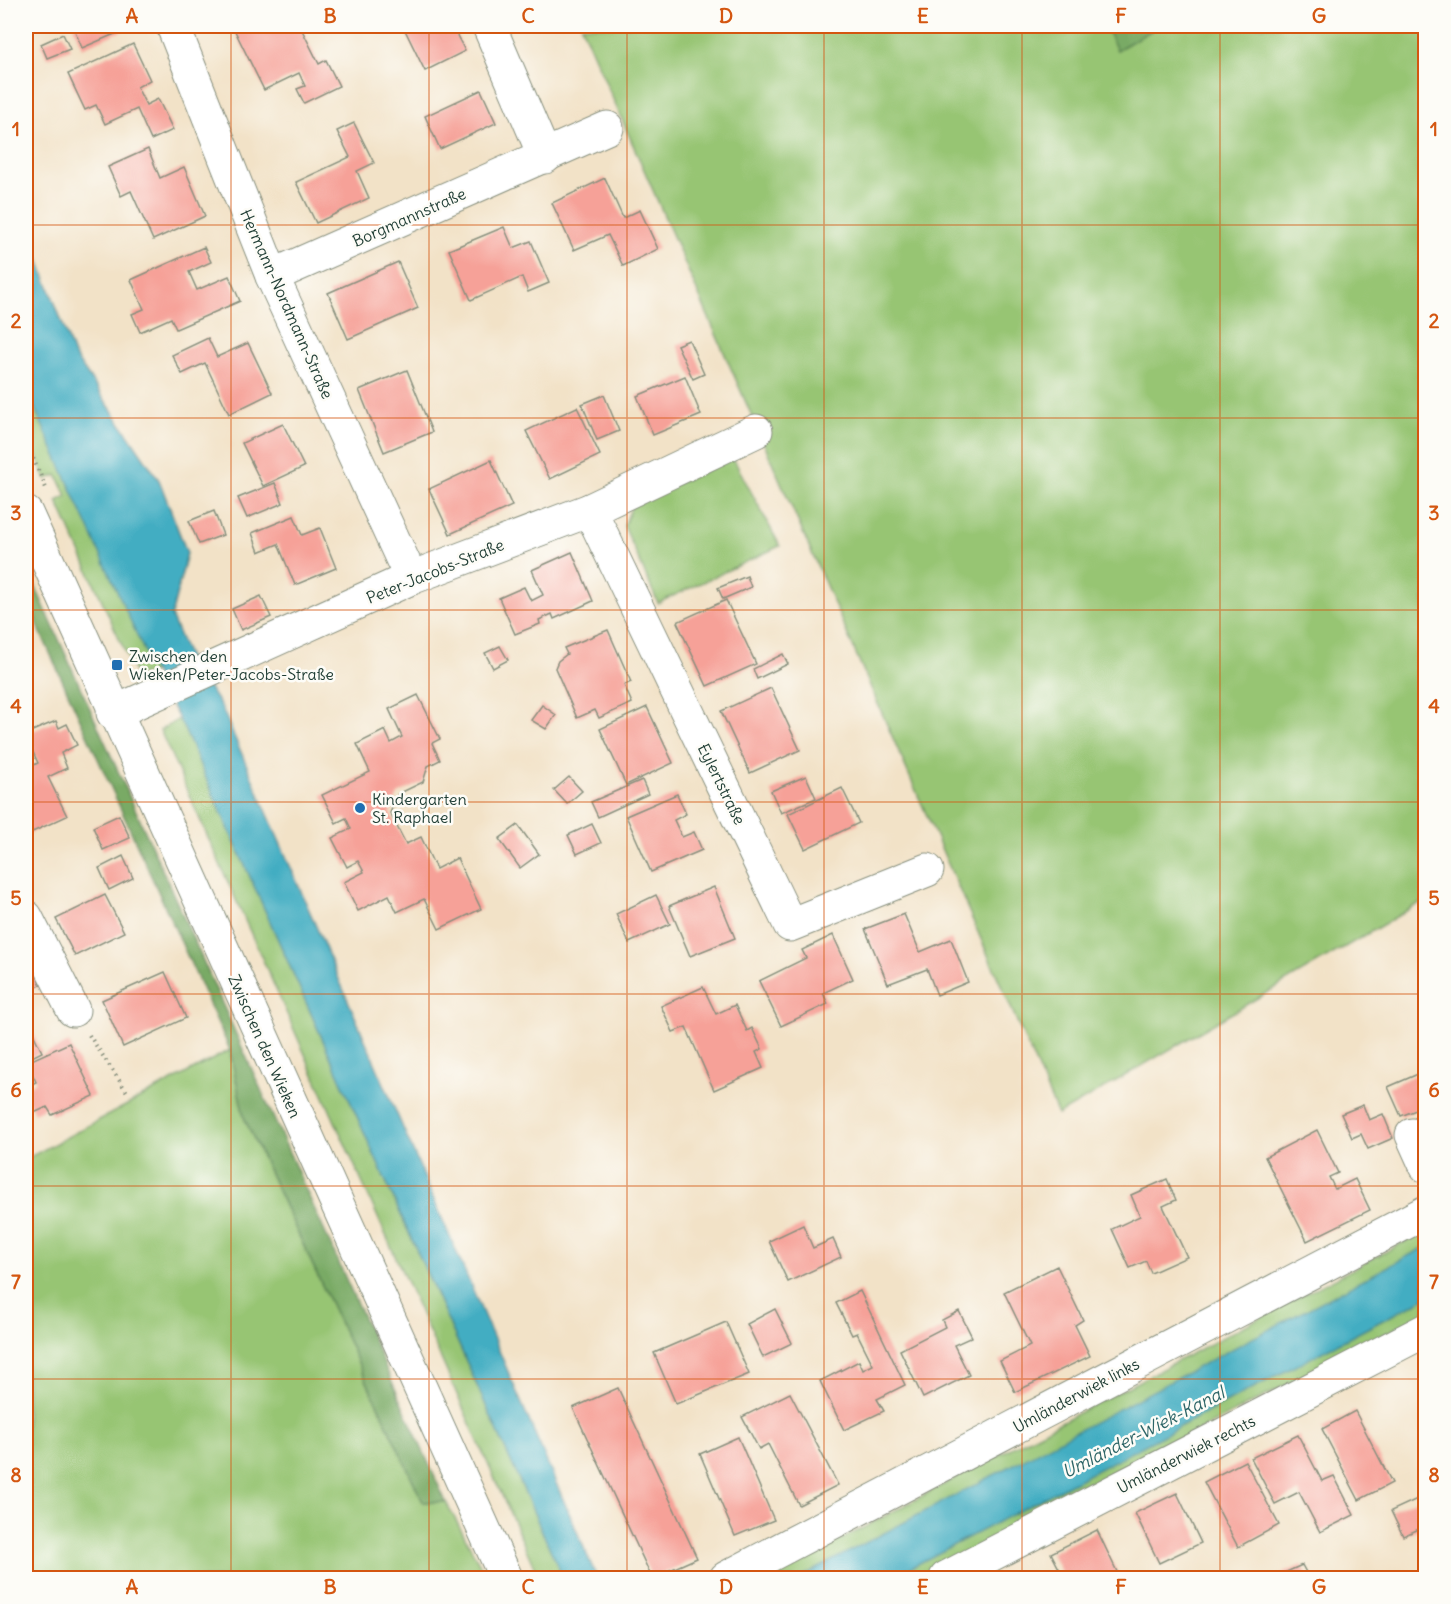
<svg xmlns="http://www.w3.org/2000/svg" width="1451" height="1604" font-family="Delius,sans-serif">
	<rect width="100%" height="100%" fill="#fdfcf7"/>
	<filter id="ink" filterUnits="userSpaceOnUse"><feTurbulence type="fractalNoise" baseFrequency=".0167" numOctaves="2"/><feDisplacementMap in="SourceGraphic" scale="12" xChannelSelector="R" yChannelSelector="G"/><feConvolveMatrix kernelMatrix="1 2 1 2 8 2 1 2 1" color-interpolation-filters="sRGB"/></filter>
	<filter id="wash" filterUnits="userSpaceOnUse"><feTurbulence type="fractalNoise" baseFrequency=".008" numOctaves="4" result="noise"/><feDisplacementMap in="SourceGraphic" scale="24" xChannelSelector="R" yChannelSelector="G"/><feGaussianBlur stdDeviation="1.35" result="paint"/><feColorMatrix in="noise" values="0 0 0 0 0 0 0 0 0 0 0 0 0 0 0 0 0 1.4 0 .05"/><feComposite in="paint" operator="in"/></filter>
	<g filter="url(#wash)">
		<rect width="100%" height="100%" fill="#f2e2c7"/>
		<g fill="#97c573" stroke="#5b8154" stroke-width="1.5">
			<path d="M581 26H1105L1117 50 1159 26H1425V900L1058 1115Z"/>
			<path d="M26 225 74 355 159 480 187 553 171 616 188 656 153 672 136 676 57 501 67 496 57 475 46 479 26 432Z"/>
			<path d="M733 458 780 546 658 603 624 526 633 503Z"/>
			<path d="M179 719 184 729 563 1578H539L160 730Z"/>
			<path d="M230 1050 244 1118 423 1502H446L487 1578H26V1159Z"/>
			<path d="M1425 1231V1313L916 1578H770L1000 1454Z"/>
		</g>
		<g fill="#79aa65" stroke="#4c744c" stroke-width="1.5">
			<path d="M1105 26H1159L1117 50Z"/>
			<path d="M26 566 446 1502H423L244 1117 230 1050 26 600Z"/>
		</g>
		<g fill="#43adc2" stroke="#31757b" stroke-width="1.5">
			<path d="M26 225 74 355 159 480 187 553 171 616 188 656 222 708 597 1578H563L184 729 150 664 26 389Z"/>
			<path d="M1425 1247V1298L891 1578H799Z"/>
		</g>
		<g id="blocks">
			<g fill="#f6a198">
				<path d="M73 26H122L124 30 82 48Z"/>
				<path d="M241 26H300L319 64 326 60 339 86 304 103 297 89 305 86 299 73 264 90 234 29Z"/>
				<path d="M403 26H452L465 51 425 71Z"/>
				<path d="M63 34 70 49 47 58 41 44Z"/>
				<path d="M133 44 150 80 137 87 146 105 158 99 173 130 151 140 137 109 105 124 96 105 85 110 68 74Z"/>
				<path d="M481 90 496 123 440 149 425 116Z"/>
				<path d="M354 123 374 163 357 171 369 198 316 223 296 182 350 157 337 131Z"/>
				<path d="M148 149 160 178 184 167 205 216 153 240 131 191 121 196 108 167Z"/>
				<path d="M605 178 623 218 640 210 658 249 623 266 608 235 574 250 552 203Z"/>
				<path d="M504 227 513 248 531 241 549 283 528 292 522 277 471 300 449 250Z"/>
				<path d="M204 247 211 262 189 272 197 290 229 276 240 301 176 329 171 318 140 332 132 314 144 309 131 280Z"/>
				<path d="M398 262 418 308 348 339 328 293Z"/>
				<path d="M208 338 217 357 248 343 272 393 229 414 205 363 182 374 172 355Z"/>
				<path d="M689 340 704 374 693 379 677 345Z"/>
				<path d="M407 370 432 432 384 452 359 390Z"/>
				<path d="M685 376 701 415 653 435 637 396Z"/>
				<path d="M604 395 619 431 597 440 582 404Z"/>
				<path d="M577 407 600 455 550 479 526 431Z"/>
				<path d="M283 424 304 467 263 486 242 443Z"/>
				<path d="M491 460 512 506 450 534 429 489Z"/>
				<path d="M275 483 283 503 247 518 238 498Z"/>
				<path d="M214 511 223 535 199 544 189 521Z"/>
				<path d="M294 516 302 535 320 528 336 568 295 585 278 544 259 552 252 533Z"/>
				<path d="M572 552 593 601 554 619 552 614 539 620 540 624 515 634 499 598 524 587 531 601 543 595 532 570Z"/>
				<path d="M747 576 751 587 723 599 718 588Z"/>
				<path d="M261 596 271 617 241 630 232 609Z"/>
				<path d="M726 600 756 664 707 686 677 622Z"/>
				<path d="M608 630 631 682 624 685 632 703 599 718 595 710 577 718 555 668 558 661 567 654 564 648Z"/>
				<path d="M500 646 508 660 493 668 485 653Z"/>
				<path d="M783 654 788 664 757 679 753 669Z"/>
				<path d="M771 688 800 750 750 773 721 711Z"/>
				<path d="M418 695 440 739 432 743 440 760 428 766 423 782 398 794 390 813 406 844 421 837 436 869 457 858 481 909 439 929 424 899 397 912 389 895 358 911 344 882 364 872 358 861 347 867 332 838 351 829 346 818 336 823 322 795 370 772 357 744 385 730 391 743 402 737 389 709Z"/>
				<path d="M542 705 556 715 546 729 531 720Z"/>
				<path d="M647 707 673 763 626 785 600 729Z"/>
				<path d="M56 721 59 728 67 724 77 745 61 753 67 768 48 777 67 816 26 835V787L29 786 26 769 38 763 26 737V723L30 732Z"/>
				<path d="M806 776 816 798 781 813 771 791Z"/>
				<path d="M569 777 582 791 567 804 554 790Z"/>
				<path d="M642 780 648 794 598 817 591 802Z"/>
				<path d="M842 788 859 823 805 849 788 814Z"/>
				<path d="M677 794 686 814 674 820 682 837 694 832 702 850 651 872 626 816Z"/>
				<path d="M119 815 130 838 103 850 93 827Z"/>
				<path d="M592 824 601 843 577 854 568 835Z"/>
				<path d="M518 825 539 854 520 868 499 839Z"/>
				<path d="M123 856 133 878 109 890 99 868Z"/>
				<path d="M714 887 735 938 690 956 669 906Z"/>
				<path d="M105 895 124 932 75 956 56 919Z"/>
				<path d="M656 895 670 924 629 943 616 914Z"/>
				<path d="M904 914 920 952 951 939 968 982 937 995 927 969 888 984 865 929Z"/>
				<path d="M833 935 853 979 823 993 828 1004 781 1026 759 981 806 958 802 950Z"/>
				<path d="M26 951 41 985 26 992Z"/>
				<path d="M165 972 186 1018 123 1047 102 1000Z"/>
				<path d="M703 987 716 1014 735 1005 747 1031 752 1028 762 1049 756 1052 763 1068 714 1090 686 1027 673 1032 661 1006Z"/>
				<path d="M28 1023 42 1052 26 1060V1024Z"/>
				<path d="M69 1043 94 1096 52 1115 47 1107 34 1113 26 1096V1087L36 1082 27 1062Z"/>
				<path d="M1425 1071 1426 1106 1401 1116 1388 1087Z"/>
				<path d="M1363 1105 1369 1120 1383 1114 1393 1138 1368 1149 1361 1134 1352 1138 1341 1114Z"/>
				<path d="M1426 1113V1142L1415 1117Z"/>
				<path d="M1317 1130 1338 1173 1329 1177 1335 1189 1355 1179 1370 1210 1307 1241 1265 1157Z"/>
				<path d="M1167 1179 1176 1200 1163 1206 1187 1257 1151 1273 1146 1261 1130 1268 1112 1229 1140 1216 1131 1195Z"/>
				<path d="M803 1225 813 1248 833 1239 841 1257 788 1282 769 1241Z"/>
				<path d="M1057 1266 1083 1320 1075 1325 1090 1356 1015 1392 1000 1361 1030 1346 1004 1292Z"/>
				<path d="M860 1291 905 1385 877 1399 884 1411 844 1430 820 1381 859 1361 863 1370 873 1365 857 1333 852 1335 836 1303Z"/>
				<path d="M775 1309 792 1343 763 1357 747 1324Z"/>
				<path d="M959 1311 972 1337 954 1345 969 1375 923 1398 900 1350 945 1327 942 1320Z"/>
				<path d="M726 1322 749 1374 676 1404 654 1353Z"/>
				<path d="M618 1388 697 1558 652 1578 573 1408Z"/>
				<path d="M790 1393 838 1485 799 1505 768 1444 759 1449 742 1417Z"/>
				<path d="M1355 1411 1392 1483 1359 1500 1322 1429Z"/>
				<path d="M1298 1435 1322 1481 1334 1476 1354 1515 1320 1532 1299 1492 1275 1504 1251 1458Z"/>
				<path d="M738 1437 774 1520 735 1536 700 1454Z"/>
				<path d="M1245 1461 1279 1525 1238 1547 1204 1482Z"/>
				<path d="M1177 1493 1201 1543 1159 1563 1135 1513Z"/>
				<path d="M1426 1495V1526L1403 1536 1391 1511Z"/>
				<path d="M1097 1530 1120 1578H1064L1051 1553Z"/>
				<path d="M1302 1565 1309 1578H1273Z"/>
			</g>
		</g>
	</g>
	<g filter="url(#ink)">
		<use href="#blocks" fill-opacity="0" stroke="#88907e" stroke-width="1.5"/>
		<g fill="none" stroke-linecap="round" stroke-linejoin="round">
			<g stroke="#88907e" stroke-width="35">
				<g id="minor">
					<path d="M173 26 272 276 411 578"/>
					<path d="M489 26 545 157"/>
					<path d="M272 276 607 128"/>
					<path d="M590 510 790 925 927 870"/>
					<path d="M26 513 506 1578"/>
					<path d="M113 713 411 578 590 510 756 431"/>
					<path d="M26 917 73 1010"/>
					<path d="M1412 1135 1426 1166"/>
					<path d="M726 1578 1426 1212"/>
					<path d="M946 1578 1426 1330"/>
				</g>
			</g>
			<g stroke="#88907e" stroke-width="4" stroke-dasharray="1.5 4.5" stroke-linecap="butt">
				<path d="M26 442 46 488"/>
				<path d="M89 1035 127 1092"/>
			</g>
			<use href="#minor" stroke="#fff" stroke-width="33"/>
		</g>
	</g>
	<path fill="none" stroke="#d45610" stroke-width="1.5" stroke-opacity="0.55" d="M231 26V1578M429 26V1578M627 26V1578M824 26V1578M1022 26V1578M1220 26V1578M26 225H1426M26 418H1426M26 610H1426M26 802H1426M26 994H1426M26 1186H1426M26 1379H1426"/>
	<g fill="#1f6fb2" stroke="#fdfcf7" stroke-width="2">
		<rect x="111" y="659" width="12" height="12" rx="3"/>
		<circle cx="360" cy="808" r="6"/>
	</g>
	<g text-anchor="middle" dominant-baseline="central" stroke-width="5" stroke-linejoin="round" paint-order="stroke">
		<g font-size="16" fill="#1f3d34" stroke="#fdfcf7">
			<text transform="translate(409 217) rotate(-24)">Borgmannstraße</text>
			<text transform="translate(287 304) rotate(66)">Hermann-Nordmann-Straße</text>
			<text transform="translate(435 571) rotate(-22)">Peter-Jacobs-Straße</text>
			<text transform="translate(722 784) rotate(64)">Eylertstraße</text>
			<text transform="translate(265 1046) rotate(66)">Zwischen den Wieken</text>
			<text transform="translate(1076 1395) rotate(-28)">Umländerwiek links</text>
			<text transform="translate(1186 1454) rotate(-27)">Umländerwiek rechts</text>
		</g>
		<g font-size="16" fill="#1f3d34" stroke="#fdfcf7" text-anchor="start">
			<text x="129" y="656">Zwischen den<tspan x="129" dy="18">Wieken/Peter-Jacobs-Straße</tspan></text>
			<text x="372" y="799">Kindergarten<tspan x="372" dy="18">St. Raphael</tspan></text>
		</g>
		<g font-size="18" font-style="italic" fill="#2c6466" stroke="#fdfcf7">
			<text transform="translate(1143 1432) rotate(-27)">Umländer-Wiek-Kanal</text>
		</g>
	</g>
	<rect width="1451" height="1604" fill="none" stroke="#fdfcf7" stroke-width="66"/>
	<rect x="33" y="33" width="1385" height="1538" fill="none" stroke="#d45610" stroke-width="2"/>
	<g font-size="20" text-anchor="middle" font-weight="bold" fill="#d45610">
		<text x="132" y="23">A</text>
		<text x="330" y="23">B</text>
		<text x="528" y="23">C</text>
		<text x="726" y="23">D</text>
		<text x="923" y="23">E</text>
		<text x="1121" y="23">F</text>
		<text x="1319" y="23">G</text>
		<text x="16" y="136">1</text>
		<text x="1434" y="136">1</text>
		<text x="16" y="328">2</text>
		<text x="1434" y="328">2</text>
		<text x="16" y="520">3</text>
		<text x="1434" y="520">3</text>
		<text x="16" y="713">4</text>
		<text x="1434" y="713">4</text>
		<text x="16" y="905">5</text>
		<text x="1434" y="905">5</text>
		<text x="16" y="1097">6</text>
		<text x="1434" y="1097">6</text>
		<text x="16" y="1289">7</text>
		<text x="1434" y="1289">7</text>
		<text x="16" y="1482">8</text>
		<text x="1434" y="1482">8</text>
		<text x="132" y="1594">A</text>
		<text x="330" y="1594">B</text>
		<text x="528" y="1594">C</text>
		<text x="726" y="1594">D</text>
		<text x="923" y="1594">E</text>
		<text x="1121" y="1594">F</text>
		<text x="1319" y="1594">G</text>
	</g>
</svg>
